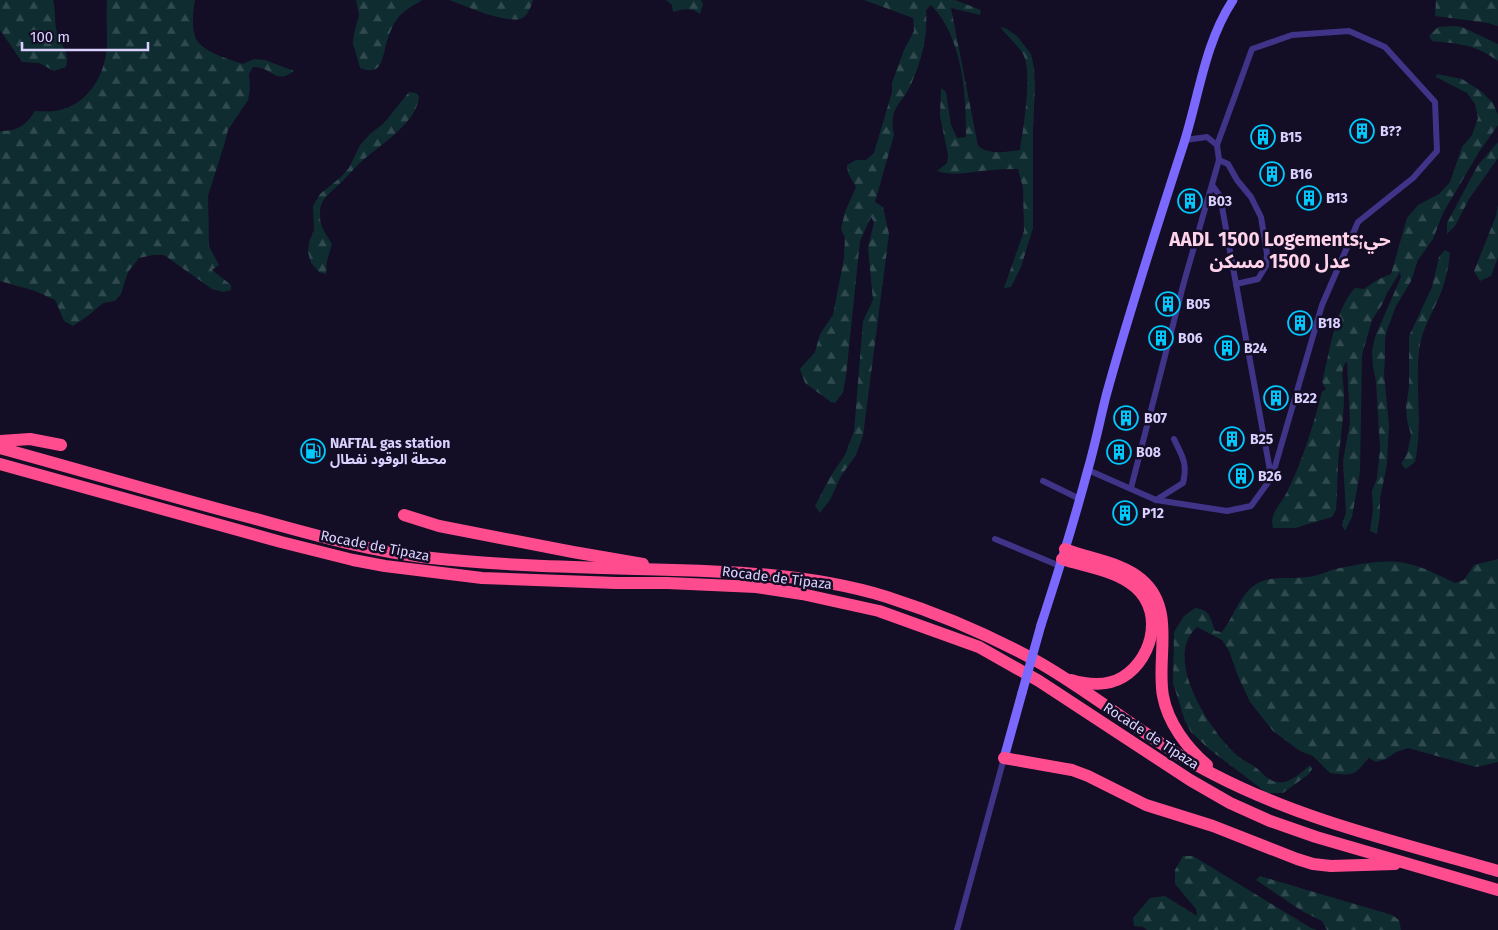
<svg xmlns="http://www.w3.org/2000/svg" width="1498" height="930" font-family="'Fira Sans','Noto Sans Arabic',sans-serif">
	<defs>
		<pattern id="forest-firs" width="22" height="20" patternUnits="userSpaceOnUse" patternTransform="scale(1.25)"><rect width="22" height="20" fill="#0f2d30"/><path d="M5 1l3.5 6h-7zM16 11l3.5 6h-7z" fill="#314a4f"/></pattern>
	</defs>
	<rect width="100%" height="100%" fill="#130d25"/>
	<g fill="url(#forest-firs)">
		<path d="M0 0H53C56 10 54 22 57 32 61 46 70 52 66 67L54 71 39 63 22 62 0 30Z"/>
		<path d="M107 0H195C193 12 190 33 199 43 207 53 231 60 243 64L254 59 265 60 294 71C275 86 272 66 253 67L249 74 250 89 248 100 228 130 225 142 208 196 209 246 219 265 212 270 231 285V290L223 292 212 289 164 255H153L139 258 128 272 121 294 115 301 103 303 89 315 73 326 64 321 55 300 35 291 0 281V131C18 131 25 126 35 111 42 111 49 112 55 111 89 106 108 72 107 39 107 26 106 13 107 0Z"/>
		<path d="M356 0H422C414 5 403 11 397 19 391 28 387 39 385 49 381 65 379 75 360 68L353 43 354 34 359 15Z"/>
		<path d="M449 0H533C531 6 529 13 524 17 512 27 463 5 449 0Z"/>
		<path d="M666 0H701L703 4 700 14C691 7 684 9 673 12L672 5Z"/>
		<path d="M864 0H955L981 10 980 15 951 8 978 146C989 155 1006 152 1020 150 1023 129 1033 71 1023 54 1017 44 1007 36 1000 27L1007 29 1017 36 1031 54 1034 68 1035 87 1033 131V228L1021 267 1011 287 1004 288 1024 231 1023 188 1018 169C1010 169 1001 169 993 170 975 171 955 177 937 171L947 163 948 155 940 116 941 88 946 92 951 125 957 138 966 137C966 93 963 38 931 5L926 10C928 35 922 59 912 82 903 105 888 105 894 135L875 202 883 207 889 234 863 436 856 455 841 476 830 500 820 513 815 506 830 477 845 455 854 431 863 321 873 300 868 248 874 222 871 217 860 241 846 376 843 392 835 403 831 402 805 383 800 369 815 352 820 334 833 315 844 258 845 238 841 229 845 212 856 187 848 173 847 165 856 160H866L874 153 892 92V83L904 50 914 31 913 18Z"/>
		<path d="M1436 0H1498V26L1488 23 1435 16Z"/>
		<path d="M1455 26 1462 27 1498 44V61C1475 44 1460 44 1432 41L1429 36 1438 27Z"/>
		<path d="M1437 74 1462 79 1482 92 1493 103 1498 115V125L1479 152 1443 213 1433 239 1418 260 1411 281 1396 306 1387 330 1385 339V356L1384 374 1389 425 1387 464 1380 499V514L1377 534 1370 531 1373 510 1372 491 1377 478 1380 449 1376 381 1373 367 1372 351 1375 337 1401 277 1400 272 1387 293 1383 303 1372 320 1362 355 1360 472 1352 517 1345 531 1342 525 1346 512 1343 461 1350 423 1347 361C1339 369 1344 383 1344 394 1344 411 1342 427 1340 444 1337 466 1338 489 1336 510L1332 517 1295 528H1273C1269 513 1280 506 1286 494 1302 463 1313 426 1322 392L1326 389 1322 382C1330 352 1334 311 1355 288L1364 289 1377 280 1391 274 1407 218 1418 205 1439 194 1450 182 1462 147 1472 135 1478 118 1475 104 1467 93 1436 77Z"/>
		<path d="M409 92 416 93 419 96C418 122 380 145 362 161 353 169 345 180 335 188 327 196 320 200 320 213 319 226 326 234 332 244L327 261 326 274 319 272 311 263 308 252 309 242 314 230 313 206 320 194 341 177 349 168 360 145 370 134 384 123Z"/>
		<path d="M1498 142V158L1469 199 1455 226 1447 234V223L1478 165Z"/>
		<path d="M1498 204V257L1491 276 1480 281 1474 271 1496 216Z"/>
		<path d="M1445 250 1450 253C1449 266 1446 278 1442 290 1434 311 1421 329 1419 351 1415 389 1423 425 1415 462L1406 469 1401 464 1407 454 1411 435 1407 420 1406 406 1409 387V336L1432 287 1439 257Z"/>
		<path d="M1498 559V762L1476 767 1408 748 1396 752 1386 759 1376 762 1369 758C1364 762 1362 767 1358 770 1351 777 1339 774 1330 773L1313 756 1300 751 1273 731 1250 702 1238 676 1229 651 1222 640 1197 627C1161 658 1212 735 1239 757 1244 761 1250 763 1255 767 1262 772 1268 781 1277 782 1289 785 1302 772 1310 765L1312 769 1309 774 1283 793H1267L1209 749 1191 732 1185 721 1173 683 1174 632 1184 616 1195 608C1211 610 1210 618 1215 631L1222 632C1233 618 1238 599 1252 587 1268 574 1288 580 1307 577 1319 576 1329 570 1340 568 1361 564 1384 559 1405 563 1422 566 1440 576 1455 583L1464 580 1474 565Z"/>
		<path d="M1183 856H1193L1311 928 1317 930H1147L1143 927 1134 926 1133 918 1150 898 1165 896 1197 916 1196 909 1175 884V870Z"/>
		<path d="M1260 876 1392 915 1399 920 1401 930H1327L1322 921 1302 911 1256 880Z"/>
	</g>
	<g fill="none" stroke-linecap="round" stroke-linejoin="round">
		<g stroke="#403488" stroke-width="6">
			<path d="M1219 160 1228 164 1237 180 1251 197 1261 217 1267 254 1266 266 1258 279 1236 284"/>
			<path d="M1212 185 1220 196 1271 476"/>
			<path d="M1088 470 1156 500 1227 511 1251 506 1272 477 1322 305 1358 222 1413 178 1437 151 1435 102 1385 47 1349 31 1292 35 1252 49 1217 145"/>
			<path d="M1043 481 1080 499"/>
			<path d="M1131 488 1184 282 1219 160 1217 145 1207 137 1185 140"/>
			<path d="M1156 500 1183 483C1188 463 1182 456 1174 439"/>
			<path d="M995 539 1060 566"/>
			<path d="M957 930 1004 758"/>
		</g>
		<g stroke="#7b68ff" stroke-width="9">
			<path d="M1041 625C1058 573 1074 522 1088 469 1095 445 1100 420 1106 396 1129 312 1156 229 1183 146 1199 97 1204 44 1233 0"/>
			<path d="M1004 758 1022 693"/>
		</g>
		<g stroke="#ff4c8f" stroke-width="12">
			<path d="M0 441 30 439 61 445"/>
			<path d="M0 448C84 471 168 496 252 518 308 533 364 550 422 557 493 565 564 567 636 569 720 571 806 572 887 597 940 614 992 636 1040 663 1099 697 1152 743 1213 774 1303 821 1402 843 1498 871"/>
			<path d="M0 464 281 542 353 560 385 566 482 578 616 583H667L756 587 802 594 879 611 979 647 1039 681 1190 780 1230 803 1270 821 1316 837 1498 890"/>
			<path d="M404 515 439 526 573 552 643 564"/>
			<path d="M1065 549C1089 559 1122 562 1142 580 1176 609 1156 658 1163 696 1168 723 1187 748 1207 765"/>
			<path d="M1062 559C1084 566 1111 570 1130 583 1165 606 1155 657 1123 677 1108 686 1088 685 1071 680"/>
			<path d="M1004 758 1072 770 1088 776 1146 805 1213 826 1297 859 1313 864 1331 866 1395 864"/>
		</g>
		<path stroke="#7b68ff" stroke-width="9" d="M1022 693 1041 625"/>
	</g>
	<defs>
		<g id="building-ring" transform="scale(1.25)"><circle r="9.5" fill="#130d25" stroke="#00c9fc" stroke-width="1.5"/><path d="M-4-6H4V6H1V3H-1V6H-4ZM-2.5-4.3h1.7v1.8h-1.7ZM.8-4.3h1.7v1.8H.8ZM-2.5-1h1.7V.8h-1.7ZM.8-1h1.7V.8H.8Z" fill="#00c9fc"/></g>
		<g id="fuel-ring" transform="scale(1.25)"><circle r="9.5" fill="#130d25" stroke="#00c9fc" stroke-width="1.5"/><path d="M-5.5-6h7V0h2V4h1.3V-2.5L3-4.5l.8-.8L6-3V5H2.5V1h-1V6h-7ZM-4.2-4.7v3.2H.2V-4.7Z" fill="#00c9fc"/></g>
	</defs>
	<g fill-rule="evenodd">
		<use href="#building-ring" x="1362" y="131"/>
		<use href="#building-ring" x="1263" y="137"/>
		<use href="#building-ring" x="1272" y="174"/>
		<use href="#building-ring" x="1309" y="198"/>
		<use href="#building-ring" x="1190" y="201"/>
		<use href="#building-ring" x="1168" y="304"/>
		<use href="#building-ring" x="1300" y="323"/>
		<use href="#building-ring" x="1161" y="338"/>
		<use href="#building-ring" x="1227" y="348"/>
		<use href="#building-ring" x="1276" y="398"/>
		<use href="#building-ring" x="1126" y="418"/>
		<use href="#building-ring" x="1232" y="439"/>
		<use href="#fuel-ring" x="313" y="451"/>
		<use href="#building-ring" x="1119" y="452"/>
		<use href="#building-ring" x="1241" y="476"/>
		<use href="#building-ring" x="1125" y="513"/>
	</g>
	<g text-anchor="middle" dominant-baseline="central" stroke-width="5" stroke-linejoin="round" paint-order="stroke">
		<g font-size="14" font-weight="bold" fill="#dbd1ff" stroke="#130d25" text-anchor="start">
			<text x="1380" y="131">B??</text>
			<text x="1280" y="137">B15</text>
			<text x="1290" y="174">B16</text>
			<text x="1326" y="198">B13</text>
			<text x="1208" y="201">B03</text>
			<text x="1186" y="304">B05</text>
			<text x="1318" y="323">B18</text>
			<text x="1178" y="338">B06</text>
			<text x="1244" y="348">B24</text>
			<text x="1294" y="398">B22</text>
			<text x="1144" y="418">B07</text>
			<text x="1250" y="439">B25</text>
			<text x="330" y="443">NAFTAL gas station<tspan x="330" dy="16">محطة الوقود نفطال</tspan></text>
			<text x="1136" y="452">B08</text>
			<text x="1258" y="476">B26</text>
			<text x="1142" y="513">P12</text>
		</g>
		<g font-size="14" fill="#dbd1ff" stroke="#130d25">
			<text transform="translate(375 546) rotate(11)">Rocade de Tipaza</text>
			<text transform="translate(777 578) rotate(7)">Rocade de Tipaza</text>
			<text transform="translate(1151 736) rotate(33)">Rocade de Tipaza</text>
		</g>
		<g font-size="19" font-weight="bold" fill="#ffd3ea" stroke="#130d25">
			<text x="1280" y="239">AADL 1500 Logements;حي<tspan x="1280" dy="22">عدل 1500 مسكن</tspan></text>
		</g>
	</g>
	<path d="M22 42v8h126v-8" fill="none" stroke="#dbd1ff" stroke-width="2.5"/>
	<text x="30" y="42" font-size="15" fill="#dbd1ff" stroke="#130d25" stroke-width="4" paint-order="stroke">100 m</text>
</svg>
